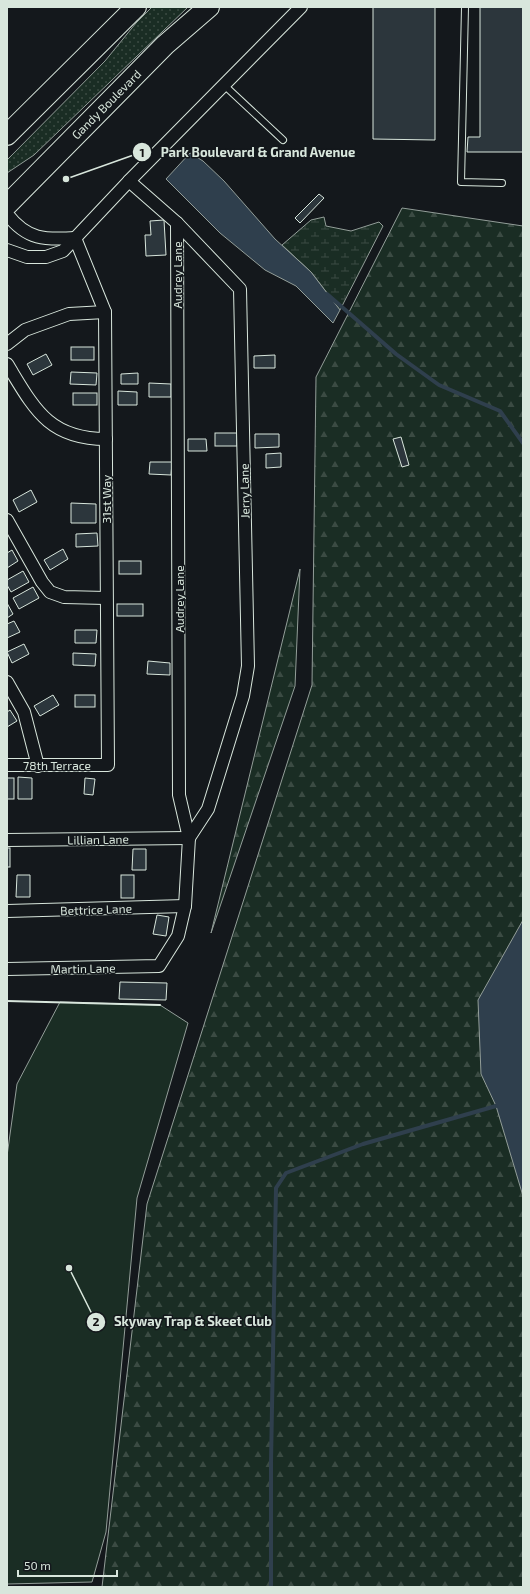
<svg xmlns="http://www.w3.org/2000/svg" width="530" height="1594" font-family="'Exo 2',sans-serif">
	<defs>
		<pattern id="grass-dots" width="8" height="8" patternUnits="userSpaceOnUse"><rect width="8" height="8" fill="#1a2d24"/><path d="M2 2h.1M6 6h.1" fill="none" stroke="#3b4b43" stroke-width="1.8" stroke-linecap="round"/></pattern>
		<pattern id="forest-firs" width="22" height="20" patternUnits="userSpaceOnUse"><rect width="22" height="20" fill="#1a2d24"/><path d="M5 1l3.5 6h-7zM16 11l3.5 6h-7z" fill="#3b4b43"/></pattern>
		<pattern id="wetland-marsh" width="20" height="14" patternUnits="userSpaceOnUse"><rect width="20" height="14" fill="#1a2d24"/><path d="M1 5h8M5 5V1M11 12h8M15 12V8" fill="none" stroke="#3b4b43"/></pattern>
	</defs>
	<rect width="100%" height="100%" fill="#14181c"/>
	<path fill="url(#grass-dots)" stroke="#939e99" d="M152 7H188L34 155 7 173V160L105 61 136 23Z"/>
	<g fill="url(#forest-firs)" stroke="#939e99">
		<path d="M402 208 523 226V1587H102L147 1204 312 685 316 377Z"/>
		<path d="M300 569 295 686 211 933Z"/>
	</g>
	<path fill="url(#wetland-marsh)" stroke="#939e99" d="M324 217 326 226 351 231 379 222 383 226 340 310 311 272 282 245 311 220Z"/>
	<path fill="#1a2d24" stroke="#939e99" d="M60 1002 160 1005 188 1023 137 1198 106 1532 92 1582 7 1584V1156L17 1084Z"/>
	<g fill="#2f3f4d" stroke="#939e99">
		<path d="M190 153 203 161 224 181 275 239 311 272 340 310 333 323 296 286 265 270 220 233 166 179Z"/>
		<path d="M523 920V1196L496 1106 481 1074 478 1000Z"/>
	</g>
	<g fill="none" stroke-linecap="round" stroke-linejoin="round">
		<g stroke="#2f3f4d" stroke-width="4">
			<path d="M327 294 396 354 439 385 500 411 523 443"/>
			<path d="M271 1587V1462L276 1188 286 1173 363 1144 496 1106"/>
		</g>
	</g>
	<g fill="#2c363c" stroke="#d8e6dc">
		<path d="M373 7H435V140L373 139Z"/>
		<path d="M480 7H523V152H467L468 137H480Z"/>
		<path d="M319 194 324 198 300 223 295 218Z"/>
		<path d="M164 220 166 255 146 256 145 235H151L150 221Z"/>
		<rect x="71" y="347" width="23" height="13"/>
		<path d="M46 354 52 365 33 375 27 364Z"/>
		<path d="M275 355V368H254V356Z"/>
		<path d="M71 372 97 373 96 385 70 384Z"/>
		<path d="M138 373V384H121V374Z"/>
		<path d="M149 383 171 384V397H149Z"/>
		<path d="M118 391 137 392V405H118Z"/>
		<rect x="73" y="393" width="24" height="12"/>
		<rect x="215" y="433" width="22" height="13"/>
		<path d="M255 434H279V447L255 448Z"/>
		<path d="M401 437 409 465 402 467 393 439Z"/>
		<path d="M188 439H206L207 451H188Z"/>
		<path d="M281 453V467L266 468V454Z"/>
		<path d="M150 462H172L171 475 149 474Z"/>
		<path d="M31 490 37 502 19 512 13 500Z"/>
		<path d="M71 503 96 504V523H71Z"/>
		<path d="M97 533 98 546 76 547V534Z"/>
		<path d="M63 549 68 559 50 570 44 560Z"/>
		<path d="M12 550 18 561 7 568V553Z"/>
		<rect x="119" y="561" width="22" height="13"/>
		<path d="M23 571 29 582 11 592 7 585V580Z"/>
		<path d="M33 587 39 598 19 609 13 598Z"/>
		<path d="M7 603 13 614 7 618Z"/>
		<rect x="117" y="604" width="26" height="12"/>
		<path d="M14 621 20 632 7 638V624Z"/>
		<path d="M75 630H97L96 643H75Z"/>
		<path d="M24 644 29 654 12 663 7 652Z"/>
		<path d="M73 653 96 654 95 666 73 665Z"/>
		<path d="M148 661 170 663V675L147 674Z"/>
		<path d="M53 695 59 705 40 716 34 706Z"/>
		<rect x="75" y="695" width="20" height="12"/>
		<path d="M10 710 17 721 7 727V712Z"/>
		<path d="M18 777 32 778V799H18Z"/>
		<rect x="7" y="778" width="7" height="21"/>
		<path d="M85 778 95 779 93 795 84 794Z"/>
		<rect x="7" y="848" width="3" height="19"/>
		<path d="M133 849H146V870H132Z"/>
		<path d="M17 875H30V897H16Z"/>
		<rect x="121" y="875" width="13" height="23"/>
		<path d="M157 915 169 917 166 936 153 934Z"/>
		<path d="M120 982 167 983 166 1000 119 999Z"/>
	</g>
	<g fill="none" stroke-linecap="round" stroke-linejoin="round">
		<g stroke="#d8e6dc" stroke-width="8">
			<g id="service">
				<path d="M465 7 461 182 502 183"/>
				<path d="M224 85 283 140"/>
			</g>
		</g>
		<g stroke="#d8e6dc" stroke-width="14">
			<g id="minor">
				<path d="M129 181 177 223 240 289 248 666 243 696 208 809 189 838"/>
				<path d="M7 214C27 240 45 240 75 238"/>
				<path d="M7 250 27 257H46L63 251 129 181 301 7"/>
				<path d="M7 344 25 330 69 314 105 312"/>
				<path d="M7 364C34 408 48 439 106 439"/>
				<path d="M7 520 42 582 50 592 64 597 106 598"/>
				<path d="M7 682 24 712 38 766"/>
				<path d="M7 765H108L105 312 75 238"/>
				<path d="M7 840 189 838"/>
				<path d="M7 911 185 906"/>
				<path d="M7 969 159 966 178 936 185 906 189 838 179 795 177 223"/>
			</g>
		</g>
		<g stroke="#d8e6dc" stroke-width="22">
			<g id="trunk">
				<path d="M7 135 136 7"/>
				<path d="M7 205 165 45 209 7"/>
			</g>
		</g>
		<use href="#service" stroke="#14181c" stroke-width="6"/>
		<use href="#minor" stroke="#14181c" stroke-width="12"/>
		<use href="#trunk" stroke="#14181c" stroke-width="20"/>
		<path stroke="#d8e6dc" stroke-width="2" d="M7 1001 160 1005"/>
	</g>
	<g text-anchor="middle" dominant-baseline="central" stroke-width="3" stroke-linejoin="round" paint-order="stroke">
		<g font-size="12" fill="#d8e6dc" stroke="#14181c">
			<text transform="translate(106 104) rotate(-45)">Gandy Boulevard</text>
			<text transform="translate(177 275) rotate(-90)">Audrey Lane</text>
			<text transform="translate(244 491) rotate(-91)">Jerry Lane</text>
			<text transform="translate(106 499) rotate(-90)">31st Way</text>
			<text transform="translate(179 599) rotate(-90)">Audrey Lane</text>
			<text x="57" y="765">78th Terrace</text>
			<text transform="translate(98 839) rotate(-1)">Lillian Lane</text>
			<text transform="translate(96 909) rotate(-2)">Bettrice Lane</text>
			<text transform="translate(83 968) rotate(-1)">Martin Lane</text>
		</g>
	</g>
	<path fill="none" stroke="#d8e6dc" stroke-width="1.5" d="M66 179L142 152M69 1268L96 1322"/>
	<g fill="#d8e6dc" stroke="#14181c" stroke-width="1.5">
		<circle cx="66" cy="179" r="4"/>
		<circle cx="69" cy="1268" r="4"/>
		<circle cx="142" cy="152" r="10"/>
		<circle cx="96" cy="1322" r="10"/>
	</g>
	<g font-size="12" text-anchor="middle" font-weight="bold" fill="#111">
		<text x="142" y="157">1</text>
		<text x="96" y="1326">2</text>
	</g>
	<g font-size="13" text-anchor="middle" font-weight="bold" fill="#d8e6dc" stroke="#14181c" stroke-width="3" stroke-linejoin="round" paint-order="stroke">
		<text x="258" y="157">Park Boulevard &amp; Grand Avenue</text>
		<text x="193" y="1326">Skyway Trap &amp; Skeet Club</text>
	</g>
	<rect width="530" height="1594" fill="none" stroke="#d8e6dc" stroke-width="16"/>
	<path d="M18 1570v6h99v-6" fill="none" stroke="#d8e6dc" stroke-width="2"/>
	<text x="24" y="1570" font-size="12" fill="#d8e6dc" stroke="#14181c" stroke-width="3" paint-order="stroke">50 m</text>
</svg>
